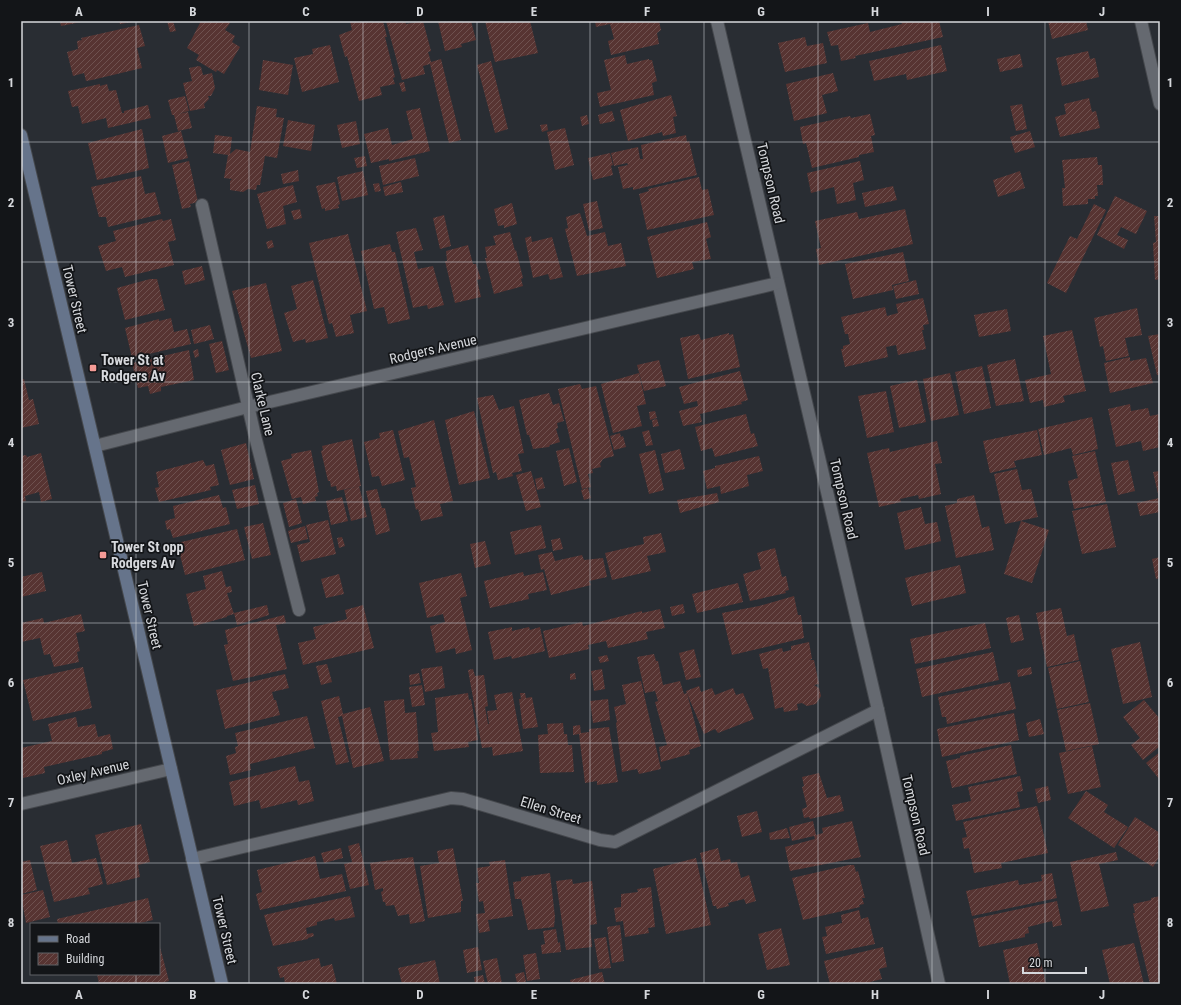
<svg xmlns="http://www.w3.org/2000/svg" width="1181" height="1005" font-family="'Roboto Condensed',sans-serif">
	<defs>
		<pattern id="building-hatch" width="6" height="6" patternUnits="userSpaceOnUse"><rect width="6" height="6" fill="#573432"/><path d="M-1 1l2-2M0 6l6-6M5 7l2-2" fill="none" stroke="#6e514f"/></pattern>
	</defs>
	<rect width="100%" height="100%" fill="#292d33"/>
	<g fill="url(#building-hatch)">
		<path d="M60 21H81V22L61 26Z"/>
		<path d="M119 21H132V22L120 24Z"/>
		<path d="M167 21H173L176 31 170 32Z"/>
		<path d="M201 21H226L230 23 225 30 235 36 232 42 240 47 224 74 217 70 216 72 196 60 199 55 187 48Z"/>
		<path d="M350 21H383L387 37H385L395 77 393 78 395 84 380 87 382 95 359 101 347 56 345 57 339 35 352 30Z"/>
		<path d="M386 21H405L406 24 423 21 431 51 428 52 431 62 441 59 461 140 449 143 430 64 423 66 425 74 402 80Z"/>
		<path d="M438 21H471L476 40 461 44 462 47 445 51Z"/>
		<path d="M485 21H530L538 53 495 62Z"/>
		<path d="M595 21H659L661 30 657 33 659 44 611 55 608 41 614 39 610 24 596 27Z"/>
		<path d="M901 21H939L943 37 855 56 856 58 841 61 838 45 831 46 827 32 868 23 870 32 902 24Z"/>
		<path d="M1048 21H1086L1088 30 1052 39Z"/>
		<path d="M139 25 145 46 137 48 142 68 92 80 86 81 84 73 73 76 67 52 78 49 77 41 82 40 81 38Z"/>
		<path d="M805 37 807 46 823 43 827 63 785 72 778 43Z"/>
		<path d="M330 45 339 82 302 92 294 58 313 54 312 49Z"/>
		<path d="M941 45 947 71 907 80 906 74 874 81 869 61Z"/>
		<path d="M1088 51 1090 59 1095 58 1099 77 1062 86 1056 58Z"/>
		<path d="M1020 54 1023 67 1000 72 997 59Z"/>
		<path d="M625 55 627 64 649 59V60H652L657 81 652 83 654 95 600 107 597 93 611 90 604 60Z"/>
		<path d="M263 60 293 65 288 95 259 90Z"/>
		<path d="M491 61 508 129 495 133 477 65Z"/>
		<path d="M199 66 201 67 203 75 212 73 215 88 211 96H208L209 99 204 104 205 108 190 111 183 83 192 81 189 68Z"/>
		<path d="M833 73 838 91 822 95 827 113 794 121 786 84Z"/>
		<path d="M404 82 406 91 402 92 399 83Z"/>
		<path d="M100 84V86L107 84 109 91 116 90 122 113H124V111L148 105 151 118 108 128 106 118 82 124 78 106 72 107 68 91Z"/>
		<path d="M671 95 677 116 673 117 676 133 663 136 662 132 628 141 620 110Z"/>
		<path d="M185 96 189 111 178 114 188 112 192 128 178 131 174 115H172L168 100Z"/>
		<path d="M1089 98 1092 112 1096 111 1100 128 1060 137 1055 117 1066 114 1064 104Z"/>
		<path d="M1022 104 1027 129 1016 131 1010 106Z"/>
		<path d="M257 106 277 109 276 117 284 118 277 158 265 156 260 185H257L256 190 248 189 243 192 230 190V181L232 179 224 178 228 155 213 153 215 135 232 137 230 154 236 149 250 152Z"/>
		<path d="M420 108 430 151 389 161V159L371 163 364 134 388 128 392 145 413 139 406 111Z"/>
		<path d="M612 111 615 121 600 124 598 115Z"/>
		<path d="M870 114 875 135 871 136 874 152 859 155V157L812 168 806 143 803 144 800 127 850 116 851 118Z"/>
		<path d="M587 115 589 124 582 126 580 117Z"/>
		<path d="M288 120 315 125 311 151 283 146Z"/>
		<path d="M356 121 360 144 342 148 337 125Z"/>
		<path d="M547 124 548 130 542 132 540 125Z"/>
		<path d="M565 128 574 165 555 170 547 132Z"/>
		<path d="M142 129 149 168 97 180 88 143Z"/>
		<path d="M181 131 188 158 168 163 162 136Z"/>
		<path d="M1030 131 1035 147 1015 153 1010 137Z"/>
		<path d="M686 135 687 142 689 141 697 175 633 190V187L623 189 618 167 628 165 627 163 614 166 611 153 638 147 640 159H643L641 145Z"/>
		<path d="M610 153 613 165 611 166 613 175 593 180 588 158Z"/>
		<path d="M365 156 367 166 357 168 354 158Z"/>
		<path d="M1097 157 1098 165H1102L1103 185H1097L1098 196H1095V199H1088V204L1063 206 1062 188H1065L1062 160Z"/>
		<path d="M415 158 419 176 383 185 379 166Z"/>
		<path d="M189 161 198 202 190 204 191 207 182 209 172 165Z"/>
		<path d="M860 161 864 180 853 183 856 200 837 204 834 187 811 193 807 173Z"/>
		<path d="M298 170 299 181 283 184 281 174Z"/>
		<path d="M363 171 368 195 342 201 337 177Z"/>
		<path d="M1020 171 1025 188 998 197 993 180Z"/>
		<path d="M141 176 145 194 155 192 161 214 108 227 106 217H99L91 187Z"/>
		<path d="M699 177 702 190 708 189 714 215 647 230 639 194 649 191 648 189Z"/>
		<path d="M335 182 340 204 338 205 339 208 325 211V208L322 209 316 186Z"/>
		<path d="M401 182 403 192 385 196 383 187Z"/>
		<path d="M379 183 381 191 375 192 373 184Z"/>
		<path d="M293 185 297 202 283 206 286 224 267 229 257 194Z"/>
		<path d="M893 186 897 200 865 207 862 193Z"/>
		<path d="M1115 196 1147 211 1136 234 1121 227 1117 235 1128 240 1124 249 1097 235Z"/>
		<path d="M597 201 603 228 589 231 583 204Z"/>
		<path d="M512 203 517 224 504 228V225L498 226 494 209Z"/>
		<path d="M1094 204 1106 210 1066 293 1047 283 1070 236 1077 239Z"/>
		<path d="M300 209 302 218 294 220 291 211Z"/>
		<path d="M905 209 913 244 819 265 816 249 821 248 815 221 857 212 859 219Z"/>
		<path d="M580 213 587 236 605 232 608 246 621 243 626 266 577 276 565 229 568 228 566 217Z"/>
		<path d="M444 215 451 246 440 249 433 218Z"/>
		<path d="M1154 216H1160V279L1155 280 1153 243 1156 242Z"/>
		<path d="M162 219 163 221 171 219 176 240 168 242 174 265 125 277 122 267 106 271 98 246 116 241 113 231Z"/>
		<path d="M707 222 711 237 706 239 711 259 692 262 694 269 657 278 647 237Z"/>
		<path d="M416 228 423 250 414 252 418 269 433 266 444 305 428 309 427 305 413 308 396 232Z"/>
		<path d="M510 232 515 251 516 250 523 278 521 279 523 286 494 294 485 258H487L485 247 496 245 493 236Z"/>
		<path d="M348 234 367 311 350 315 354 333 336 337 332 323 329 324 309 243Z"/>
		<path d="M531 236 532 242 552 237 563 277 550 280 548 274 533 278 525 238Z"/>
		<path d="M272 240 274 247 268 249 266 242Z"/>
		<path d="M390 244 392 252H395L410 319 388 324 384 307 374 309 361 251Z"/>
		<path d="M468 245 473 264H476L481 279 477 280 481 297 455 303 445 261H447L446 251Z"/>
		<path d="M903 252 909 281 892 285 893 290 853 299 845 264Z"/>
		<path d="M202 266 205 280 185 285 182 271Z"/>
		<path d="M150 279H157L165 310 125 320 117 288Z"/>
		<path d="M313 280 328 338 306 343 305 339 293 342 284 313 297 309 291 286Z"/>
		<path d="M916 280 919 294 896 299 893 286Z"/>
		<path d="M266 283 282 351 251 358 232 291Z"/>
		<path d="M923 298 929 324 923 325 924 330H922L926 349 898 355 896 345 886 347 888 357 845 367 841 349H843V346L850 344 848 334H845L841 317 885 307 887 316 898 313 896 304Z"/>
		<path d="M1137 308 1142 335 1125 338 1129 356 1106 361 1103 346 1100 347 1094 318Z"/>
		<path d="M1007 309 1011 331 979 337 974 315Z"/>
		<path d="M171 318 174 332 187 329 191 344 132 358 125 328 159 319V321Z"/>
		<path d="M210 325 214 339 194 344 191 330Z"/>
		<path d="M1072 330 1086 391 1063 396 1065 402 1044 407 1043 400 1030 403 1025 380 1051 374 1043 336Z"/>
		<path d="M729 333V335L733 334 740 367 688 379 680 338 699 334 701 340Z"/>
		<path d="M1160 334V375H1157L1148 336Z"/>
		<path d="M222 341 229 370 216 373 209 344Z"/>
		<path d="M198 349 199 356 195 358 193 351Z"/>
		<path d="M189 350 194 380 161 387V391L150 394 148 386 138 388 132 363Z"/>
		<path d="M1130 357V361L1146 358 1153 383 1110 393 1104 363Z"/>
		<path d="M1015 359 1024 401 996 406 987 365Z"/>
		<path d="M659 360 666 386 644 391 637 365Z"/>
		<path d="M982 366 991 408 964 414 955 372Z"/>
		<path d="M740 371 748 400 741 402 742 404 700 414 702 422 683 426 679 411 698 406 697 401 684 404 679 387Z"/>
		<path d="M639 373 646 404 637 406 642 426 613 433 601 384Z"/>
		<path d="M950 373 959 415 931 421 923 379Z"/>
		<path d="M24 379 29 400 33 399 39 424 21 428V380Z"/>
		<path d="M917 380 926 422 899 428 890 386Z"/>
		<path d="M580 384 582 389 596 386 614 456 603 459 600 464 601 467 592 469 593 473 588 474 591 487 582 489 558 389Z"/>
		<path d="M886 391 894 432 867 438 858 396Z"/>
		<path d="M549 393 553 405 559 403 564 421 557 423 558 428 556 429 560 442 550 445 549 447 533 449 529 435H527L519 400Z"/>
		<path d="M493 395 499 410 514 406 524 453 518 454 522 471 512 473 513 476 498 480 496 472 493 473 477 398Z"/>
		<path d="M1130 404 1131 411 1148 408 1150 416 1160 414V447L1143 451 1141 441 1116 447 1108 409Z"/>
		<path d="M474 411 490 478 459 485 445 420Z"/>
		<path d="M655 411 657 418 650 420 649 412Z"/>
		<path d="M746 414 751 434 754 433 758 446 715 457 712 448 701 451 695 427Z"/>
		<path d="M1092 417 1098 449 1073 455 1071 448 1044 455 1038 429Z"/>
		<path d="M657 419 659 426 653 427 652 420Z"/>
		<path d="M434 420 453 501 440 504 443 516 421 521 418 509 416 510 411 488 416 487 409 457 404 458 398 431Z"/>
		<path d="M393 430 405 480 382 486 379 476 372 477 364 442 380 438 379 433Z"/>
		<path d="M649 430 653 445 646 446 642 432Z"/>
		<path d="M1037 430 1042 455 1014 461 1016 467 990 473 983 441Z"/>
		<path d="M620 433 621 437 623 436 626 447 614 450 610 436Z"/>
		<path d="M352 439 361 486 337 491 336 486 331 487 330 481H328L321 451 323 450 322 446Z"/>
		<path d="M937 441 942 463 935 464 941 494 919 499 918 495 900 499 901 502 879 507 867 453 889 448 890 452Z"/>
		<path d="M246 443 254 479 230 485 221 450Z"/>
		<path d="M569 448 577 482 564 486 556 451Z"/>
		<path d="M680 449 685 469 665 473 661 454Z"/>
		<path d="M311 450 319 492 317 493 318 496 315 497 316 501 303 504 301 497 292 499 281 461 292 458 291 454Z"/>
		<path d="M655 450 664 490 649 494 639 454Z"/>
		<path d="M1095 451 1106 502 1074 509 1068 481 1078 478 1072 456Z"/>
		<path d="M41 453 52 499 41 502 39 492 25 496 26 501 21 502V456L26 455 27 457Z"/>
		<path d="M759 456 763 471 747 475 749 486 721 494 720 486 707 489 703 471 715 468V466Z"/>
		<path d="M203 460 206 466 214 464 219 485 210 487 211 490 159 502 155 488 159 487 156 472Z"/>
		<path d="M1128 460 1135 491 1118 495 1111 463Z"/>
		<path d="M1017 469 1022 490 1031 489 1038 517 1005 524 994 474Z"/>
		<path d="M531 471 541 507 526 511 516 475Z"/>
		<path d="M1160 471V512L1140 516 1137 503 1159 498 1153 472Z"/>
		<path d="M542 477 545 488 537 490 535 479Z"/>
		<path d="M255 485 259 504 237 509 232 490Z"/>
		<path d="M359 486 367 517 351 521 344 490Z"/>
		<path d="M588 488 591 498 584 500 581 490Z"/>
		<path d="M377 489 382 508H385L390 531 376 535 366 491Z"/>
		<path d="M717 493 719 502 680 513 677 500Z"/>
		<path d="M219 495 223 508 226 507 230 524 173 538 170 529 167 530 165 521 175 518 173 506Z"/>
		<path d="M974 495 982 528 989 526 994 550 956 558 945 506 957 503V499Z"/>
		<path d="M342 497 348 521 331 525 326 501Z"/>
		<path d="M296 499 302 523 289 527 283 503Z"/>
		<path d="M1107 504 1116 547 1082 554 1072 511Z"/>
		<path d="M921 507 925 524 937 522 941 541 905 550 897 513Z"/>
		<path d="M328 520 336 554 301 562 297 545 310 542 306 525Z"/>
		<path d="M1021 521 1049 530 1032 583 1004 574Z"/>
		<path d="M263 523 271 555 252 559 244 527Z"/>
		<path d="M541 525 546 548 515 555 510 532Z"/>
		<path d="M305 526 308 539 291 543 288 531Z"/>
		<path d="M237 529 245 560 185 575 177 543Z"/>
		<path d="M661 533 666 552 647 556 651 571 612 580 605 553 644 544 643 537Z"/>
		<path d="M342 537 345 546 339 548 337 538Z"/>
		<path d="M560 538 563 549 553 551 551 540Z"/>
		<path d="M485 541 491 564 475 568 470 544Z"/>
		<path d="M775 548 782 577 786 576 789 590 785 591 786 593 750 601 743 574 761 569 757 553Z"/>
		<path d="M552 552 555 561 582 555 584 560 603 558 607 577 589 581 591 585 551 595 544 569 541 570 538 555Z"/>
		<path d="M1160 557V578L1156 579 1152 559Z"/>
		<path d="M960 565 966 593 912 606 905 578Z"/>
		<path d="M222 571 226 587 231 586 232 592 227 593 234 614 227 616V617L194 626 186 594 206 589 203 576Z"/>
		<path d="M42 572 46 591 21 597V577Z"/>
		<path d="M523 572 524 576 543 572 547 590 528 594 529 599 490 608 484 581Z"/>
		<path d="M461 573 467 596 460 598 472 650 456 654 455 648 436 653 430 626 445 622 443 614 427 618 419 583Z"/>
		<path d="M339 574 344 594 326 598 321 579Z"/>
		<path d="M738 583 743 602 697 613 692 594Z"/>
		<path d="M794 596 798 615H801L804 638 732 655 722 613 759 606Z"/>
		<path d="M683 604 685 613 672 616 670 607Z"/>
		<path d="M267 605 269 615 237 625 234 613Z"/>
		<path d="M363 605 374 648 303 665 298 643 316 639 313 627 347 619 345 610Z"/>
		<path d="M1061 608 1067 636 1074 634 1079 660 1047 667 1036 613Z"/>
		<path d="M660 609 665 628 646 632 648 639 608 648 606 641 588 645 589 649 549 658 543 631 582 622 583 626 642 611V613Z"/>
		<path d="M81 614 85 631 76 633 80 651 77 652 79 662 54 667 50 654 44 655 40 638 21 642V623L43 618 44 623Z"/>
		<path d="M284 615 286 623 276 625 287 669 233 681 224 645 228 644 225 630Z"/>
		<path d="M1019 615 1024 640 1011 643 1006 618Z"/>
		<path d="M985 623 991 648 915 664 910 639Z"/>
		<path d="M512 627V631L529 627 530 630 540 627 545 651 512 659 511 656 494 660 488 632Z"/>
		<path d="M809 642 812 659 809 660H814L819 684 814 685 819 688 821 696 816 704 807 706 802 703 797 704 798 710 784 712 783 707 775 709 768 668 763 669 759 654 782 648 783 652 791 650V646Z"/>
		<path d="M1140 642 1152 697 1123 704 1111 649Z"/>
		<path d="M694 649 701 677 686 680 679 653Z"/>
		<path d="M993 652 999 680 922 697 916 669Z"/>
		<path d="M654 654 656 661H658L663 685 680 681 684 694 687 693 701 746 689 750 690 754 661 762 659 747 667 745 655 702 658 701 655 691 645 693 637 657Z"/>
		<path d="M607 655 609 661 600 663 598 657Z"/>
		<path d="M1080 661 1089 702 1057 709 1048 668Z"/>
		<path d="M327 664 332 682 321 685 316 666Z"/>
		<path d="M442 666 445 688 425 692 421 669Z"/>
		<path d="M83 667 92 708 33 721 23 680Z"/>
		<path d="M1031 667 1032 674 1018 677 1017 670Z"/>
		<path d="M473 669 475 676 484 675 488 706 485 707 488 724H489L487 711 497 710 494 695 512 692 523 751 493 756 492 747 482 748 468 670Z"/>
		<path d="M602 669 605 689 594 691 591 671Z"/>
		<path d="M419 673 421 683 410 685 409 675Z"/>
		<path d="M575 673 576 679 570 680V674Z"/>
		<path d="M285 674 289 688 272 692 274 700H276L280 715 225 729 216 690Z"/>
		<path d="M641 681 661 769 639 774 637 769 622 772 616 723 617 722 614 707 626 704 622 685Z"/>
		<path d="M1010 682 1016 709 947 724 946 717H942L938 697Z"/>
		<path d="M422 685 425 705 412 707 409 687Z"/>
		<path d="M699 686 701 692 712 688 715 695 733 688 736 695 743 693 754 719 718 733 715 729 704 734 686 691Z"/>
		<path d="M468 693 469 700 471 699 478 740 468 742 469 747 434 751 431 733 438 732 435 698Z"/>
		<path d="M520 693H525L526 698 532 697 538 727 523 729 519 699H521Z"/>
		<path d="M339 696 343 714 370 707 384 761 353 768 342 716 338 717 349 762 336 765 321 701Z"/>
		<path d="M404 699 405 713 416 712 419 751H417L418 758 390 760 384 701Z"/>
		<path d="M608 699 610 720 593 723 590 701Z"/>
		<path d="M1144 700 1160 719V746L1143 760 1131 745 1140 738 1123 717Z"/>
		<path d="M1090 703 1099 744 1066 751 1057 710Z"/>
		<path d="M1014 713 1019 740 942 757 937 729Z"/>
		<path d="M307 716 315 748 250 764 251 770 230 775 226 756 236 753 235 747 238 746 235 733Z"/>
		<path d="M76 717 78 727 95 724 98 737 110 734 113 749 102 752V754L44 767 45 773 23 778 21 748 52 741 48 724Z"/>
		<path d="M1040 719 1044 734 1029 737 1026 723Z"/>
		<path d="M563 723 564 734H567L568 745H572L574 772 540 773 538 735 548 734 547 724Z"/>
		<path d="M580 725 581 733 589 732V729L609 727 618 782 597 785V781L585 783 579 734 573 735V726Z"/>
		<path d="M1011 745 1017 774 952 788 946 761 960 758V756Z"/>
		<path d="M1092 746 1101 787 1068 794 1059 753Z"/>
		<path d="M1160 752V780L1146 763Z"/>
		<path d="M295 766 299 782 309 780 314 801 298 805 297 800 261 809 259 800 234 806 229 782Z"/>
		<path d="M819 773 827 798 840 795 844 811 810 819 809 817 804 818 802 809 807 807 802 787 804 786 802 777Z"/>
		<path d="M1020 776 1023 791 1017 792 1020 807 956 821 952 805 971 801 968 787Z"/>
		<path d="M1048 786 1051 800 1038 803 1035 789Z"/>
		<path d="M1086 791 1108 805 1104 812 1128 827 1114 848 1068 818Z"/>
		<path d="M1037 806 1048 853 1001 863 1002 868 974 873 969 848 964 849 962 838 967 837 963 822Z"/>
		<path d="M757 811 762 832 742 837 737 816Z"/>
		<path d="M1135 817 1160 833V856L1153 867 1118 845Z"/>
		<path d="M813 821 816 835 823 833 822 828 852 821 861 857 790 871 785 847 815 839 814 836 792 841 789 827Z"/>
		<path d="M141 824 150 862 138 865 140 877 107 885 95 835Z"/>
		<path d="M787 828 790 838 770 840 769 833Z"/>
		<path d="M67 840 72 863 96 858 103 884 88 888 90 894 54 902 40 846Z"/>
		<path d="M359 843 369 885 350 889 344 864 352 862 348 846Z"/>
		<path d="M341 848 343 858 324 863 321 853Z"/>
		<path d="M453 848 463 901H461V912L428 918 420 866 439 863 437 851Z"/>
		<path d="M718 848 721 861 730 859 731 863 737 862 741 878 749 875 756 901 746 904 744 899 728 903 729 906 717 909 716 906H713L700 853Z"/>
		<path d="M1116 852 1118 860 1099 864 1109 906 1081 912 1070 862Z"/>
		<path d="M315 856 320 879 342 874 346 891 260 910 256 894 262 892 257 870Z"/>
		<path d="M413 857 425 921 410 924 409 914 398 916 394 905 386 906 385 902H383L381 892 383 891V888L375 890 370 863Z"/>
		<path d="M696 858 711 925 666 934 653 869Z"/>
		<path d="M30 860 37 890 21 894V862Z"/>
		<path d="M505 860 513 916 488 920 490 931 479 933 476 914 485 913 483 901 479 902 476 883H479L477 868 490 866 489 862Z"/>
		<path d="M849 865H854L856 872 858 871 865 898H862L864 904 859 905 860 907 803 920 792 878Z"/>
		<path d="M550 873 555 917 554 927 528 930 521 899H515L513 882 521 881V877Z"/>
		<path d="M1052 873 1057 898 972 916 966 891 1018 880 1019 885 1042 881 1041 875Z"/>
		<path d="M572 879 573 884 592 881 597 924 590 925 592 947 566 950 556 881Z"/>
		<path d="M651 887 655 927 648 928 649 933 625 937 623 921 616 922 614 908 621 907V894L638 892 637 889Z"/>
		<path d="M43 890 50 917 26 923 21 895Z"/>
		<path d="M350 896 355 917 335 921 334 918 317 922V925L306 928 307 934 313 933 314 936 308 938V939L273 946 264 915Z"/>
		<path d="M1160 896V984H1150L1133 913H1135L1133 904 1151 900V898Z"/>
		<path d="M148 898 153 920 136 924H58L57 919Z"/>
		<path d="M1057 901 1062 925 1053 927 1052 921 1028 927 1029 933 1025 934V937L979 947 973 919Z"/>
		<path d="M859 910 861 919 868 917 875 944 826 954 822 937 827 936 825 927 842 923 841 915Z"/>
		<path d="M620 925 624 961 612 963 607 927Z"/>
		<path d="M781 928 790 965 767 970 758 934Z"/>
		<path d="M556 929 558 943 560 942 561 952 542 954 541 945 545 944 543 931Z"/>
		<path d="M606 937 611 968 599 969 594 939Z"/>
		<path d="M1037 943 1046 984H1010L1003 950Z"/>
		<path d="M1134 943 1144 984H1110L1102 950Z"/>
		<path d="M159 947H160L169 981 158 984H99L97 974H159Z"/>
		<path d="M478 947 482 970 467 973 463 950Z"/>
		<path d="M883 947 887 967 879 969 882 979 870 982 871 984H830L824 961Z"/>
		<path d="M536 953 540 979 527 981 523 955Z"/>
		<path d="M319 958 321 967 332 964 337 984H285L284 977 280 978 277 967Z"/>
		<path d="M497 958 502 984H488L483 961Z"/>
		<path d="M435 960 440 984H402L398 968Z"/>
		<path d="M524 972 526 982 517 983 515 974Z"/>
		<path d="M602 972 605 984H571L570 980Z"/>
		<path d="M483 975 485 984H475L474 977Z"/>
	</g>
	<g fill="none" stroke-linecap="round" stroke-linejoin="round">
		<g stroke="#45484d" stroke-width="14">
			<path id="service" d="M202 205 255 436 299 610"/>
		</g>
		<g stroke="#45484d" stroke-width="14">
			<g id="minor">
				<path d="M717 21 878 710 939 984"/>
				<path d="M1141 21 1160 104"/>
				<path d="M95 446 248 407 778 283"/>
				<path d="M21 804 171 769"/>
				<path d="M192 859 451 798 463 799 600 840 615 842 878 710"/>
			</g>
		</g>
		<g stroke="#45484d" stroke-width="14">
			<path id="secondary" d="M21 135 222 984"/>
		</g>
		<use href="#service" stroke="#656970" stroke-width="12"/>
		<use href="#minor" stroke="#656970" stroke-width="12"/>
		<use href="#secondary" stroke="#66748b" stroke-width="12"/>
	</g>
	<path fill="none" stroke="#d6d8dc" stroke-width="1" stroke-opacity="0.55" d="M136 21V924M249 21V984M363 21V984M477 21V984M590 21V984M704 21V984M818 21V984M932 21V984M1045 21V984M21 142H1160M21 262H1160M21 382H1160M21 502H1160M21 623H1160M21 743H1160M21 863H1160M136 974V984"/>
	<g fill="#f59b96" stroke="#131518" stroke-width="1.5">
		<rect x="89" y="364" width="8" height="8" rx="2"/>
		<rect x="99" y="551" width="8" height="8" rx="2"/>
	</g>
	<g text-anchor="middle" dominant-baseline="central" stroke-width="3.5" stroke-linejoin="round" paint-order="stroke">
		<g font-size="14" fill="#d6d8dc" stroke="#131518">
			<text transform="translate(771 183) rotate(77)">Tompson Road</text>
			<text transform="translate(75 299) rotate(77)">Tower Street</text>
			<text transform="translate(433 349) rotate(-13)">Rodgers Avenue</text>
			<text transform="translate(263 404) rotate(77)">Clarke Lane</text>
			<text transform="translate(844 499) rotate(77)">Tompson Road</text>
			<text transform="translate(150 615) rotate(77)">Tower Street</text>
			<text transform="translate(93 772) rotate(-13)">Oxley Avenue</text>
			<text transform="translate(551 810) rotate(17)">Ellen Street</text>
			<text transform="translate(916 815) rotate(77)">Tompson Road</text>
			<text transform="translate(225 930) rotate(77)">Tower Street</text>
		</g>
		<g font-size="14" font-weight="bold" fill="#d6d8dc" stroke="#131518" text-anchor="start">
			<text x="101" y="360">Tower St at<tspan x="101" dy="16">Rodgers Av</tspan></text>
			<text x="111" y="547">Tower St opp<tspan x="111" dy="16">Rodgers Av</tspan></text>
		</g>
	</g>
	<rect width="1181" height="1005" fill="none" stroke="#131518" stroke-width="44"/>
	<rect x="30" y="923" width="130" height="52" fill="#131518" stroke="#616366"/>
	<rect x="38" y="936" width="20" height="6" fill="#66748b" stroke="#616366"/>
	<text x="66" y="943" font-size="12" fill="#d6d8dc">Road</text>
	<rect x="38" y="953" width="20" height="12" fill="url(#building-hatch)" stroke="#616366"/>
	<text x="66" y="963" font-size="12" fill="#d6d8dc">Building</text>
	<path d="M1023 967v6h63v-6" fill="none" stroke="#d6d8dc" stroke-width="2"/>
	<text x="1029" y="967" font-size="12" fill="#d6d8dc" stroke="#131518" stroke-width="3" paint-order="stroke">20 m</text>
	<rect x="22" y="22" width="1137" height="961" fill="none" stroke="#d6d8dc" stroke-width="1.5"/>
	<g font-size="13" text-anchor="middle" font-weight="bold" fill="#d6d8dc">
		<text x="79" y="16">A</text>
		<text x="193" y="16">B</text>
		<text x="306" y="16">C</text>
		<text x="420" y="16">D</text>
		<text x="534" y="16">E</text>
		<text x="647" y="16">F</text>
		<text x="761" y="16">G</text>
		<text x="875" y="16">H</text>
		<text x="988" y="16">I</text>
		<text x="1102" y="16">J</text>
		<text x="11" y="87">1</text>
		<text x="1170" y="87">1</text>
		<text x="11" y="207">2</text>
		<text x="1170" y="207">2</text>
		<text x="11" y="327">3</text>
		<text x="1170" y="327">3</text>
		<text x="11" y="447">4</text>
		<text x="1170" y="447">4</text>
		<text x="11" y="567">5</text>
		<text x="1170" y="567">5</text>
		<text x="11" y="687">6</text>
		<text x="1170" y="687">6</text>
		<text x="11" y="807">7</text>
		<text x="1170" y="807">7</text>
		<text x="11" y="927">8</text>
		<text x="1170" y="927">8</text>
		<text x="79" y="999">A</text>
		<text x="193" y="999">B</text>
		<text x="306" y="999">C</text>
		<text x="420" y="999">D</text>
		<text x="534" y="999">E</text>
		<text x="647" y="999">F</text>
		<text x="761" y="999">G</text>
		<text x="875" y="999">H</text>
		<text x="988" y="999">I</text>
		<text x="1102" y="999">J</text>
	</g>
</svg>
